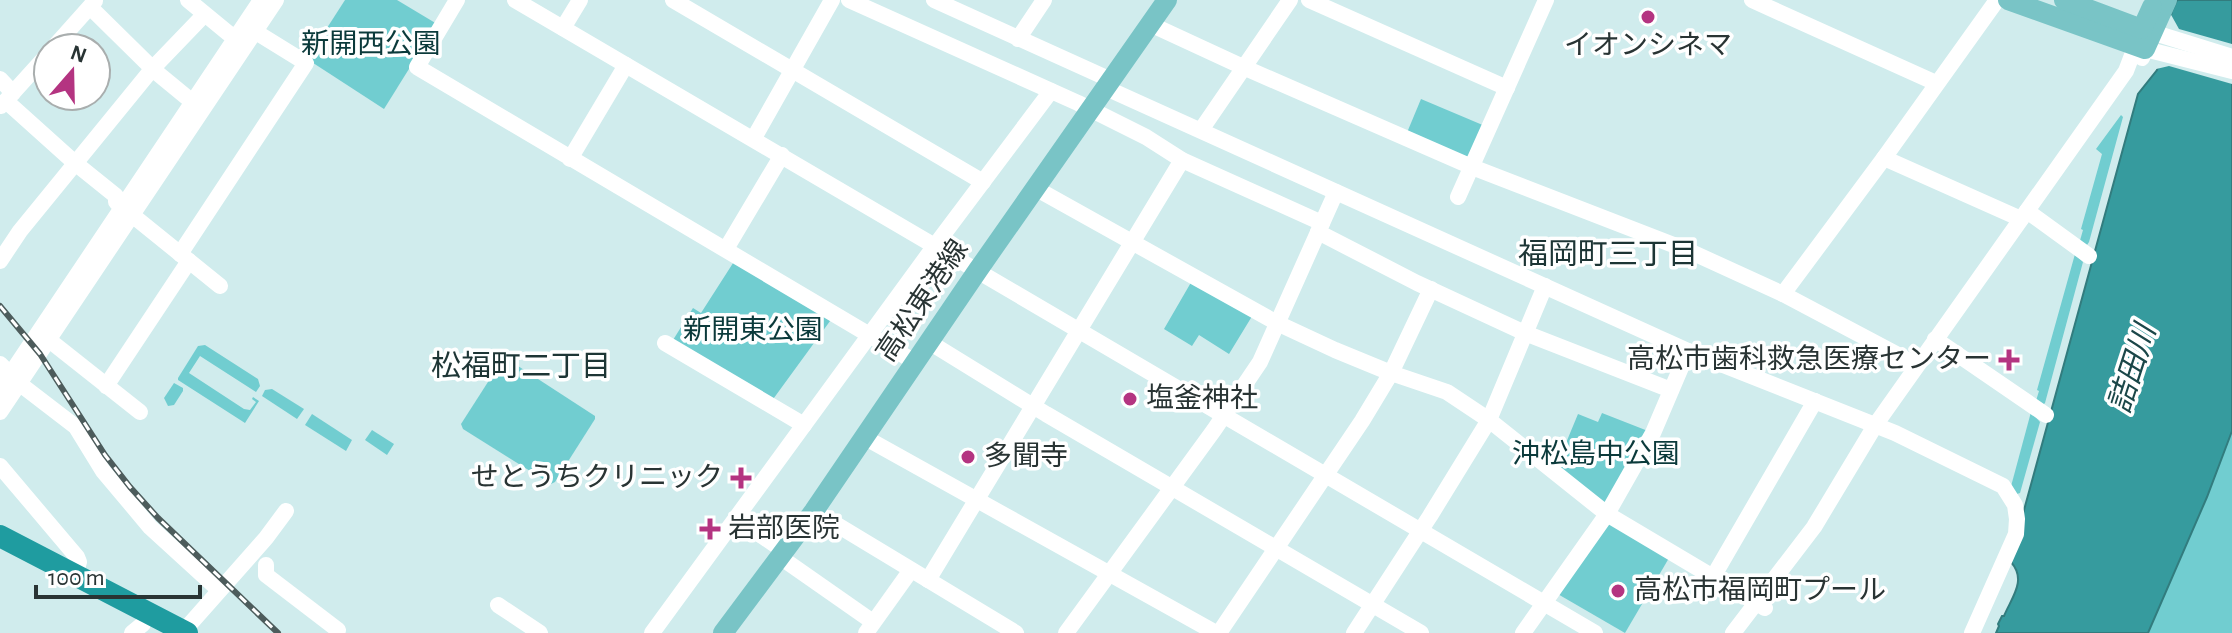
<svg xmlns="http://www.w3.org/2000/svg" width="2232" height="633" font-family="'Alegreya Sans','Noto Sans JP',sans-serif">
	<rect width="100%" height="100%" fill="#d0eced"/>
	<g fill="#71cdd0">
		<path d="M345 0H397L437 24 384 109 307 59Z"/>
		<path d="M1421 99 1485 126 1471 158 1406 135Z"/>
		<path d="M2121 115 2123 117 2089 242 2087 245 2079 244 2083 230 2081 229 2102 154 2096 149Z"/>
		<path d="M2075 254 2083 262 2045 403 2043 405 2035 404 2039 391 2037 390Z"/>
		<path d="M735 260 833 317 771 402 673 340 693 308 701 313Z"/>
		<path d="M1193 279 1254 313 1229 354 1199 335 1192 346 1164 329Z"/>
		<path d="M205 345 258 379 260 386 256 392 200 356 189 373 244 409 250 410 256 402 252 399 253 397 259 401 245 423 178 380V378L198 346Z"/>
		<path d="M504 357 595 416V419L555 482 551 484 463 429 461 424Z"/>
		<path d="M174 383 183 388V391L174 405 168 406 164 398Z"/>
		<path d="M272 389 304 409 297 419 262 396 265 390Z"/>
		<path d="M2031 412 2040 422 2020 493 2017 494 2010 490Z"/>
		<path d="M1602 413 1648 431 1606 508 1556 467 1578 414 1598 422Z"/>
		<path d="M312 414 352 440 346 451 305 425Z"/>
		<path d="M372 430 394 444 387 455 365 440Z"/>
		<path d="M2232 431V633H2148L2207 497Z"/>
		<path d="M1612 523 1669 558 1625 633 1556 593 1604 524Z"/>
	</g>
	<path fill="#369b9e" stroke="#327c7e" stroke-width="2" d="M2177 0H2232V431L2207 497 2148 633H1996L1999 626 1998 624 2002 616H2004C2012 597 2027 580 2011 562L2021 521 2138 94 2157 70 2172 11Z"/>
	<path fill="#d0eced" d="M2169 11 2179 29 2232 44V84L2169 66 2152 70Z"/>
	<g fill="none" stroke-linecap="round" stroke-linejoin="round">
		<g stroke="#fff" stroke-width="16">
			<path d="M188 0 228 33 246 42"/>
			<path d="M457 0 417 67 915 362"/>
			<path d="M515 0 1595 633"/>
			<path d="M673 0 983 182"/>
			<path d="M849 0 1078 103 1146 137 1182 160 1322 223"/>
			<path d="M934 0 1111 80"/>
			<path d="M1309 0 1507 88"/>
			<path d="M1752 0 1936 83"/>
			<path d="M90 7 156 72 201 109"/>
			<path d="M1150 24 1243 67 1472 167 1689 251 1783 294 1917 365"/>
			<path d="M563 28 580 0"/>
			<path d="M1018 39 1044 0"/>
			<path d="M53 48 95 1"/>
			<path d="M2142 58 2145 49 2232 71"/>
			<path d="M0 79 13 93"/>
			<path d="M1106 88 1688 351 1895 433 2003 486 2015 505 2017 519 2016 534 1972 633"/>
			<path d="M6 101 75 163 116 196V202L220 286"/>
			<path d="M1 106 48 54"/>
			<path d="M1201 130 1290 0"/>
			<path d="M754 138 832 0"/>
			<path d="M1884 158 2021 219"/>
			<path d="M570 159 626 65"/>
			<path d="M1035 188 1277 323 1335 350 1391 373 1447 392 1489 420 1607 514 1765 608"/>
			<path d="M1458 197 1546 0"/>
			<path d="M2027 211 2089 256"/>
			<path d="M1318 232 1417 283 1525 333 1671 390"/>
			<path d="M726 249 782 155"/>
			<path d="M180 254 306 63 246 26"/>
			<path d="M0 261 20 231 153 68 204 15"/>
			<path d="M1783 294 1884 158 1997 0"/>
			<path d="M1935 339 2046 415"/>
			<path d="M49 340 140 412"/>
			<path d="M929 342 1046 414 1421 633"/>
			<path d="M665 343 804 425"/>
			<path d="M0 364 20 384 76 427 103 471 150 527 219 590"/>
			<path d="M106 386 189 261"/>
			<path d="M0 390 261 0"/>
			<path d="M0 412 276 0"/>
			<path d="M864 437 1216 633"/>
			<path d="M0 466 77 557 79 562 75 575"/>
			<path d="M814 511 1016 633"/>
			<path d="M736 518 784 551"/>
			<path d="M780 557 873 622"/>
			<path d="M266 565V575L338 630"/>
			<path d="M1713 577 1815 401"/>
			<path d="M928 580 1182 160"/>
			<path d="M498 605 540 633"/>
			<path d="M132 633 143 624"/>
			<path d="M182 633 266 538 286 511"/>
			<path d="M652 633 928 255 1051 91"/>
			<path d="M866 633 911 570"/>
			<path d="M1066 633 1214 430 1260 362 1336 192"/>
			<path d="M1219 633 1362 421 1391 373 1431 289"/>
			<path d="M1354 633 1430 516 1489 420 1545 286"/>
			<path d="M1523 633 1607 514 1653 433 1688 351"/>
			<path d="M1733 633 1814 527 1876 424 2126 71 2142 29 2232 57"/>
		</g>
		<g stroke="#79c4c6" stroke-width="20">
			<path d="M2008 0 2145 49 2167 0"/>
			<path d="M2064 0 2142 29 2152 7"/>
			<path d="M723 633 814 511 978 270 1167 0"/>
		</g>
		<path stroke="#1f9ca0" stroke-width="22" d="M0 536 187 633"/>
		<g stroke="#4d5c5c" stroke-width="6">
			<path id="rail" d="M0 306 40 354 105 455 130 487 158 518 278 633"/>
		</g>
		<use href="#rail" stroke="#fff" stroke-width="3" stroke-dasharray="9" stroke-linecap="butt"/>
	</g>
	<g fill="#b43481" stroke="#fff" stroke-width="3">
		<circle cx="1648" cy="17" r="8"/>
		<path d="M2005 348h8v8h8v8h-8v8h-8v-8h-8v-8h8z"/>
		<circle cx="1130" cy="399" r="8"/>
		<circle cx="968" cy="457" r="8"/>
		<path d="M737 466h8v8h8v8h-8v8h-8v-8h-8v-8h8z"/>
		<path d="M706 517h8v8h8v8h-8v8h-8v-8h-8v-8h8z"/>
		<circle cx="1618" cy="591" r="8"/>
	</g>
	<g text-anchor="middle" dominant-baseline="central" stroke-width="7" stroke-linejoin="round" paint-order="stroke">
		<g font-size="28" fill="#0b3a3b" stroke="#fff">
			<text x="371" y="45">新開西公園</text>
			<text x="753" y="331">新開東公園</text>
			<text x="1596" y="455">沖松島中公園</text>
		</g>
		<g font-size="28" fill="#293434" stroke="#fff" text-anchor="start">
			<text x="1648" y="46" text-anchor="middle">イオンシネマ</text>
			<text x="1991" y="360" text-anchor="end">高松市歯科救急医療センター</text>
			<text x="1146" y="399">塩釜神社</text>
			<text x="984" y="457">多聞寺</text>
			<text x="723" y="478" text-anchor="end">せとうちクリニック</text>
			<text x="728" y="529">岩部医院</text>
			<text x="1634" y="591">高松市福岡町プール</text>
		</g>
		<g font-size="28" fill="#293434" stroke="#fff">
			<text transform="translate(923 301) rotate(-56)">高松東港線</text>
		</g>
		<g font-size="30" fill="#1d3535" stroke="#fff">
			<text x="1608" y="255">福岡町三丁目</text>
			<text x="521" y="367">松福町二丁目</text>
		</g>
		<g font-size="30" font-style="italic" fill="#1b4749" stroke="#fff">
			<text transform="translate(2133 369) rotate(-72)">詰田川</text>
		</g>
	</g>
	<g transform="translate(72 72) rotate(20)"><circle r="38" fill="#ffffff" stroke="#a9aeae" stroke-width="2"/>
	<path d="M0-6L14 30L0 20L-14 30Z" fill="#b43481"/>
	<text y="-12" font-size="22" font-weight="bold" text-anchor="middle" fill="#293434">N</text>
	</g>
	<path d="M36 585v12h164v-12" fill="none" stroke="#293434" stroke-width="4"/>
	<text x="48" y="585" font-size="24" fill="#293434" stroke="#ffffff" stroke-width="6" paint-order="stroke">100 m</text>
</svg>
